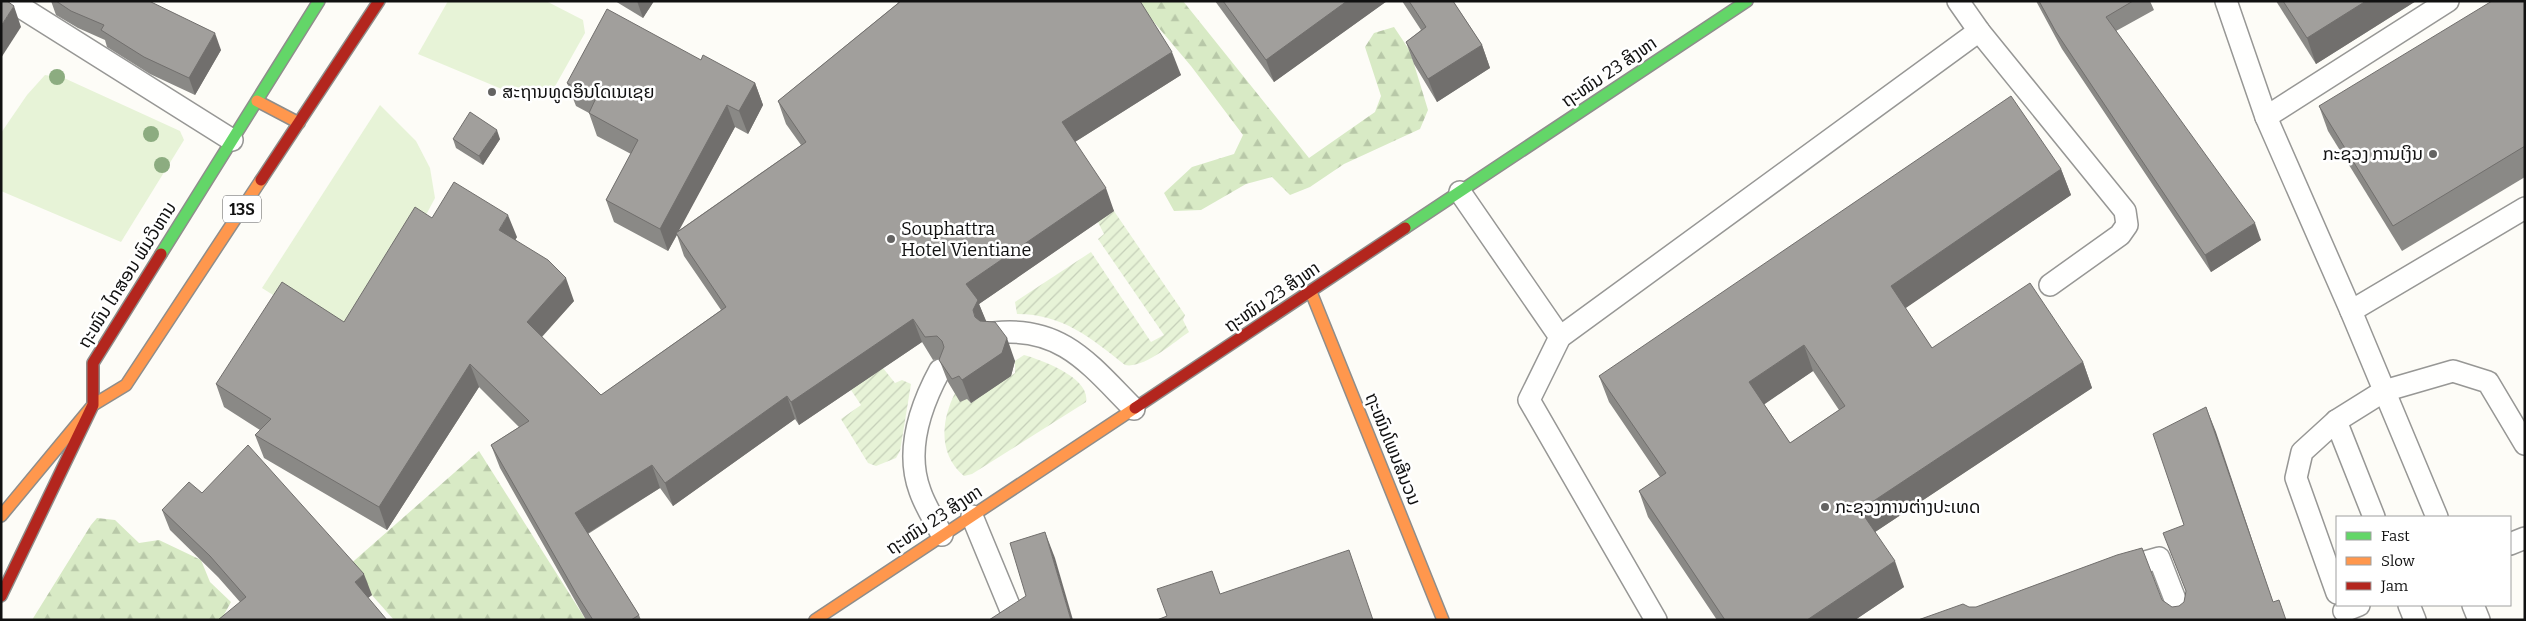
<svg xmlns="http://www.w3.org/2000/svg" width="2526" height="621" font-family="Bitter,'Noto Sans Lao',serif">
	<defs>
		<pattern id="forest-firs" width="22" height="20" patternUnits="userSpaceOnUse" patternTransform="scale(1.25)"><rect width="22" height="20" fill="#d8eac5"/><path d="M5 1l3.5 6h-7zM16 11l3.5 6h-7z" fill="#b8c8a8"/></pattern>
		<pattern id="garden-furrows" width="10" height="10" patternUnits="userSpaceOnUse" patternTransform="scale(1.25)"><rect width="10" height="10" fill="#e7f3d7"/><path d="M-1 1l2-2M0 10L10 0M9 11l2-2" fill="none" stroke="#c5cfb8"/></pattern>
	</defs>
	<rect width="100%" height="100%" fill="#fdfcf7"/>
	<g fill="#e7f3d7">
		<path d="M448 1H546L583 20 585 33 549 97 530 101 418 54Z"/>
		<path d="M45 75 64 78 180 131 184 140 121 242 1 191V133L27 95Z"/>
		<path d="M380 105 416 141 430 168 435 198 356 347 262 288Z"/>
	</g>
	<g fill="url(#forest-firs)">
		<path d="M1136 1H1183L1309 158 1375 112 1381 96 1365 47 1374 33 1394 27 1410 51 1428 110 1420 129 1344 164 1310 187 1290 195 1272 177 1246 184 1201 210 1174 211 1164 193 1192 167 1234 154 1243 135 1191 66Z"/>
		<path d="M479 451 586 620H394L347 567Z"/>
		<path d="M97 518 115 520 139 543 159 540 201 560 210 582 231 602 221 620H32L91 525Z"/>
	</g>
	<g fill="url(#garden-furrows)">
		<path d="M1114 211 1185 315 1183 320 1189 332C1174 342 1144 369 1125 365 1091 338 1063 314 1017 314L1015 302 1091 252 1151 342 1164 335 1098 239 1104 234 1098 222Z"/>
		<path d="M1024 355C1042 360 1091 378 1086 402L972 474 964 476C938 454 941 421 955 393L958 398 967 399 971 403 1015 373V361Z"/>
		<path d="M883 368 895 383 902 380 911 384 900 451 896 458 876 466 868 463 841 419 861 405 851 390Z"/>
	</g>
	<g fill="none" stroke-linecap="round" stroke-linejoin="round">
		<g stroke="#979795" stroke-width="24">
			<g id="lane">
				<path d="M11 1 232 140"/>
				<path d="M1958 1 1979 31 2125 211 2127 225 2120 235 2050 285"/>
				<path d="M2226 1 2266 117 2351 311 2437 517"/>
				<path d="M2266 117 2448 1"/>
				<path d="M1460 192 1560 337"/>
				<path d="M2351 311 2525 208"/>
				<path d="M994 333C1062 325 1091 366 1134 409"/>
				<path d="M940 370C921 405 905 451 920 491 925 506 935 521 942 535"/>
				<path d="M2336 421 2374 517"/>
				<path d="M972 516 1015 620"/>
				<path d="M2510 544 2525 538"/>
				<path d="M2120 569 2159 558 2183 620"/>
				<path d="M2337 593 2296 478 2302 452 2336 421 2384 391 2453 371 2488 382 2525 444"/>
				<path d="M2409 605 2415 620"/>
				<path d="M2473 605 2479 620"/>
				<path d="M2344 611 2359 605"/>
				<path d="M1656 620 1529 400 1560 337 1979 31"/>
			</g>
		</g>
		<g stroke="#8e8d8b" stroke-width="14">
			<g id="fast">
				<path d="M1405 228 1747 1"/>
				<path d="M161 254 319 1"/>
			</g>
		</g>
		<g stroke="#8e8d8b" stroke-width="14">
			<g id="slow">
				<path d="M257 101 299 123"/>
				<path d="M1311 292 1443 620"/>
				<path d="M1 516 93 405 126 385 261 180"/>
				<path d="M815 620 1135 408"/>
			</g>
		</g>
		<g stroke="#8e8d8b" stroke-width="14">
			<g id="jam">
				<path d="M261 180 379 1"/>
				<path d="M1135 408 1405 228"/>
				<path d="M1 596 93 405V363L161 254"/>
			</g>
		</g>
		<use href="#lane" stroke="#fffffe" stroke-width="21"/>
		<use href="#fast" stroke="#63d668" stroke-width="11"/>
		<use href="#slow" stroke="#ff974d" stroke-width="11"/>
		<use href="#jam" stroke="#b3261e" stroke-width="11"/>
	</g>
	<g fill="#8cac80">
		<circle cx="57" cy="77" r="8"/>
		<circle cx="151" cy="134" r="8"/>
		<circle cx="162" cy="165" r="8"/>
	</g>
	<g fill="#8a8986" fill-rule="evenodd">
		<path d="M51 1H149L221 50 195 95 150 74 107 47 105 40 78 28 56 15Z"/>
		<path d="M615 1H654L643 18Z"/>
		<path d="M897 1H1140L1181 75 1075 142 1114 211 979 304 986 322 1015 361 1011 376 971 403 967 399 960 402 948 382 939 359 933 360 922 342 799 425 795 419 673 506 660 488 588 534 639 615 641 620H586L500 468 491 445 519 427 479 387 387 530 264 458 255 435 260 430 224 407 216 384 344 322 432 218 517 237 515 239 574 301 542 337 601 395 721 310 684 256 677 235 668 251 614 222 606 200 631 154 597 136 589 113 576 106 567 83 701 60 755 83 763 105 748 134 735 127 678 231 801 145 786 124 778 101 898 3Z"/>
		<path d="M1215 1H1387L1274 82Z"/>
		<path d="M1402 1H1453L1482 45 1490 68 1437 102 1414 64 1406 42 1421 30Z"/>
		<path d="M2036 1H2150L2154 10 2116 31 2261 240 2211 272 2062 49Z"/>
		<path d="M2276 1H2416L2316 64Z"/>
		<path d="M2525 1V177L2402 251 2328 131 2319 106Z"/>
		<path d="M453 139H500L483 165 456 148Z"/>
		<path d="M2061 169 2071 195 1905 308 1932 348 2083 362 2092 388 1875 532 1904 587 1855 620H1717L1648 517 1639 491 1660 477 1609 402 1599 376ZM1813 371 1839 410 1790 443 1764 404Z"/>
		<path d="M202 493 372 595 368 598 240 602 218 577 170 530 162 510Z"/>
	</g>
	<g fill="#716f6d">
		<path d="M637 1H654L643 18Z"/>
		<path d="M1347 1H1387L1274 82 1266 60Z"/>
		<path d="M2366 1H2416L2316 64 2307 38Z"/>
		<path d="M14 6 21 27 1 58V26Z"/>
		<path d="M215 33 221 50 195 95 189 78Z"/>
		<path d="M1482 45 1490 68 1437 102 1428 79Z"/>
		<path d="M1172 52 1181 75 1070 145 1062 122Z"/>
		<path d="M755 83 763 105 748 134 739 111Z"/>
		<path d="M727 105 735 127 668 251 660 229Z"/>
		<path d="M497 130 500 139 483 165 479 156Z"/>
		<path d="M2061 169 2071 195 1900 312 1891 286Z"/>
		<path d="M1106 188 1114 211 979 304 987 323 984 340 973 310 966 284Z"/>
		<path d="M508 215 517 237 508 253 499 230Z"/>
		<path d="M2255 223 2261 240 2211 272 2205 255Z"/>
		<path d="M566 278 574 301 535 344 527 322Z"/>
		<path d="M913 319 922 342 799 425 791 402Z"/>
		<path d="M1007 338 1015 361 1011 376 971 403 962 380Z"/>
		<path d="M1804 345 1813 371 1759 408 1749 382Z"/>
		<path d="M2083 362 2092 388 1869 536 1860 510Z"/>
		<path d="M470 364 479 387 387 530 379 507Z"/>
		<path d="M787 396 795 419 673 506 665 483Z"/>
		<path d="M2206 407 2216 432 2279 620Z"/>
		<path d="M652 465 660 488 583 536 575 513Z"/>
		<path d="M1045 532 1055 558 1073 620H1071Z"/>
		<path d="M1895 561 1904 587 1855 620H1807Z"/>
		<path d="M364 574 372 595 362 602 355 582Z"/>
	</g>
	<g fill="#a19f9c" stroke="#716f6d" fill-rule="evenodd">
		<path d="M1 1H7L14 6 1 26Z"/>
		<path d="M56 1H149L215 33 189 78 144 57 101 30 104 25 71 11Z"/>
		<path d="M901 1H1140L1172 52 1062 122 1106 188 966 284 978 300 973 310 975 317 980 321 995 322 1007 338 1002 353 962 380 959 376 952 379 939 360 944 347 942 341 937 336 925 337 913 319 791 402 787 396 665 483 652 465 575 513 639 615 631 620H593L577 595 491 445 529 421 470 364 379 507 255 435 271 419 216 384 282 282 344 322 415 207 432 218 454 182 508 215 499 230 548 260 566 278 527 322 601 395 726 307 676 233 806 142 778 101Z"/>
		<path d="M1223 1H1347L1266 60Z"/>
		<path d="M1409 1H1453L1482 45 1428 79 1406 42 1426 27Z"/>
		<path d="M2039 1H2133L2106 17 2255 223 2205 255 2056 32Z"/>
		<path d="M2283 1H2366L2307 38Z"/>
		<path d="M2492 1H2525V146L2393 226 2319 106Z"/>
		<path d="M607 9 701 60 703 55 755 83 739 111 727 105 660 229 606 200 638 140 589 113 596 98 567 83Z"/>
		<path d="M2011 96 2061 169 1891 286 1932 348 2030 283 2083 362 1860 510 1895 561 1807 620H1725L1639 491 1666 473 1599 376ZM1804 345 1845 406 1790 443 1749 382Z"/>
		<path d="M470 112 497 130 479 156 453 139Z"/>
		<path d="M2206 407 2273 602 2279 600 2286 620H1918L1963 604 1969 607H1976L2117 555 2142 548 2162 600 2172 607 2179 606 2184 602 2186 591 2163 533 2184 525 2153 434Z"/>
		<path d="M248 445 364 574 355 582 387 620H218L246 597 210 556 162 510 189 482 202 493Z"/>
		<path d="M1045 532 1071 620H989L1026 596 1010 543Z"/>
		<path d="M1349 550 1373 620H1157L1167 616 1157 589 1212 571 1220 594Z"/>
	</g>
	<g fill="#646362" stroke="#fff" stroke-width="2">
		<circle cx="492" cy="92" r="5"/>
		<circle cx="2433" cy="154" r="5"/>
		<circle cx="891" cy="239" r="5"/>
		<circle cx="1825" cy="507" r="5"/>
	</g>
	<g text-anchor="middle" dominant-baseline="central" stroke-width="5" stroke-linejoin="round" paint-order="stroke">
		<rect fill="#fff" stroke="#585858" stroke-width="1" x="223" y="195.5" width="38" height="27" rx="4"/>
		<g font-size="16" font-weight="bold" fill="#111">
			<text x="242" y="209">13S</text>
		</g>
		<g font-size="18" fill="#111" stroke="#fff">
			<text transform="translate(1609 72) rotate(-34)">ຖະໜົນ 23 ສິງຫາ</text>
			<text transform="translate(127 275) rotate(-58)">ຖະໜົນ ໄກສອນ ພົມວິຫານ</text>
			<text transform="translate(1272 297) rotate(-34)">ຖະໜົນ 23 ສິງຫາ</text>
			<text transform="translate(1393 449) rotate(68)">ຖະໜົນໂພນສີນວນ</text>
			<text transform="translate(934 520) rotate(-33)">ຖະໜົນ 23 ສິງຫາ</text>
		</g>
		<g font-size="18" fill="#111" stroke="#fff" text-anchor="start">
			<text x="502" y="92">ສະຖານທູດອິນໂດເນເຊຍ</text>
			<text x="2423" y="154" text-anchor="end">ກະຊວງ ການເງິນ</text>
			<text x="901" y="229">Souphattra<tspan x="901" dy="21">Hotel Vientiane</tspan></text>
			<text x="1835" y="507">ກະຊວງການຕ່າງປະເທດ</text>
		</g>
	</g>
	<rect width="2526" height="621" fill="none" stroke="#111111" stroke-width="5"/>
	<rect x="2336" y="516" width="175" height="90" fill="#ffffff" stroke="#a0a0a0"/>
	<rect x="2346" y="532" width="25" height="8" fill="#63d668" stroke="#a0a0a0"/>
	<text x="2381" y="541" font-size="15" fill="#111111">Fast</text>
	<rect x="2346" y="557" width="25" height="8" fill="#ff974d" stroke="#a0a0a0"/>
	<text x="2381" y="566" font-size="15" fill="#111111">Slow</text>
	<rect x="2346" y="582" width="25" height="8" fill="#b3261e" stroke="#a0a0a0"/>
	<text x="2381" y="591" font-size="15" fill="#111111">Jam</text>
</svg>
